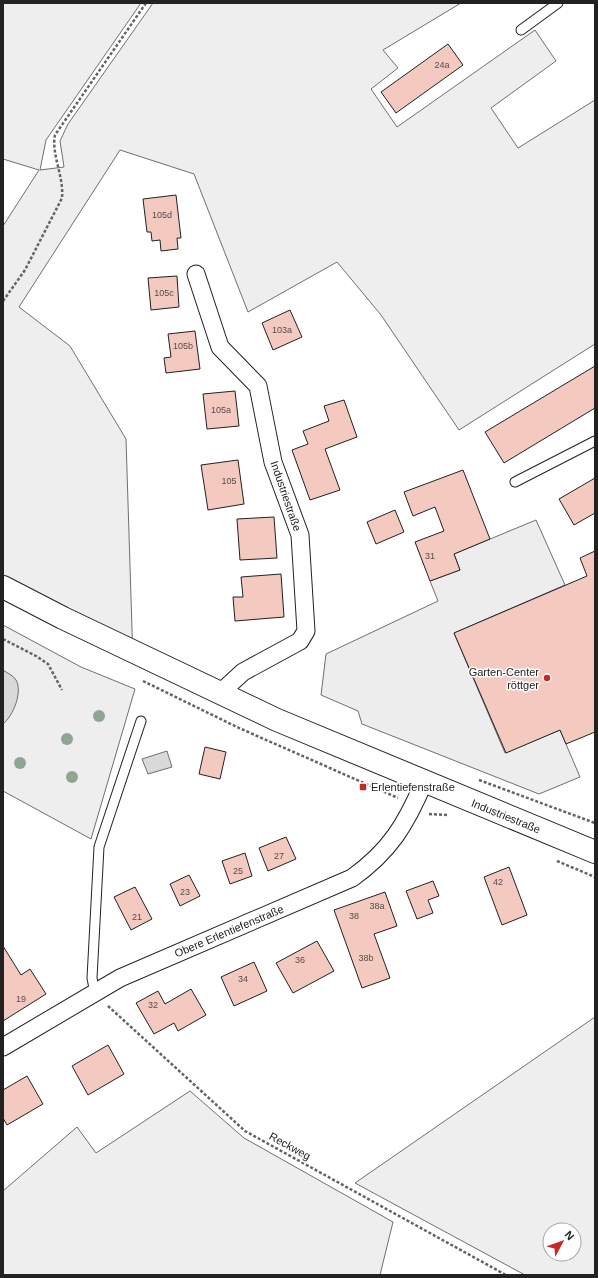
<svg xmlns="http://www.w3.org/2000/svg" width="598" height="1278" font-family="Arial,sans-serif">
	<rect width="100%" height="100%" fill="#fff"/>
	<g fill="#eee" stroke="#6f6f6f" fill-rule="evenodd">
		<path d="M3 3H141L46 140 40 170 64 167 60 141 68 124 153 3H461L383 50 398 68 371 89 397 127 535 30 556 61 491 108 518 148 595 100V344L459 430 381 315 337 262 248 312 194 174 120 150 19 307 70 346 126 439 133 661 3 593V226L39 170 3 159Z"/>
		<path d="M3 625 81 667 135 689 91 839 3 791Z"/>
		<path d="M595 1017V1275H525L355 1183ZM550 1230H574V1254H550Z"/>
		<path d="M190 1091 244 1138 393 1222 380 1275H3V1191L77 1127 96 1153Z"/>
	</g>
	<path fill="#ededed" stroke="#6f6f6f" d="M536 520 565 585 454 633 505 753 560 730 580 777 539 794 362 724 358 711 321 695 326 654 438 601 430 581 460 570 454 554Z"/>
	<g fill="#d9d9d9" stroke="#6f6f6f">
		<path d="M3 670C7 673 13 675 16 680 23 692 13 716 3 724Z"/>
		<path d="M167 751 172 767 148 774 142 759Z"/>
	</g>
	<g fill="#f3c9c0" stroke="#222">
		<path d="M448 44 463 65 396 113 381 92Z"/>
		<path d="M176 195 181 238H177L178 249 161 251 160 240 152 241 151 232H147L143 199Z"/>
		<path d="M177 276 179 307 151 310 148 278Z"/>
		<path d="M290 310 302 337 273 350 262 323Z"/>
		<path d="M195 331 200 369 166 373 164 358 171 357 168 334Z"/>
		<path d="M595 366V408L504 463 485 432Z"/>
		<path d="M235 391 239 426 207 429 203 394Z"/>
		<path d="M344 400 357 437 325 449 340 490 310 500 292 450 308 444 303 431 329 421 324 406Z"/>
		<path d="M238 460 244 504 208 510 201 465Z"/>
		<path d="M463 470 490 539 454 554 460 570 430 581 415 542 444 531 435 507 413 516 404 492Z"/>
		<path d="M595 478V513L574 525 559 499Z"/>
		<path d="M395 510 404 532 376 544 367 522Z"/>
		<path d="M274 517 277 558 240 560 237 519Z"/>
		<path d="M595 551V732L566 744 560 730 506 753 454 633 587 576 580 558Z"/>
		<path d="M281 574 284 617 235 621 233 597H243L241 577Z"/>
		<path d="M205 747 226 752 220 779 199 774Z"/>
		<path d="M286 837 296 859 268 871 259 848Z"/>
		<path d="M245 853 252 876 230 884 222 861Z"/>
		<path d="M509 867 527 915 502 925 484 877Z"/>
		<path d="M189 875 200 896 180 906 170 884Z"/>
		<path d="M433 881 439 896 428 900 433 913 417 919 406 891Z"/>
		<path d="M135 887 152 919 131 930 114 897Z"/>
		<path d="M385 892 397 926 374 934 390 978 362 988 334 910Z"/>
		<path d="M317 941 334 971 293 993 276 963Z"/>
		<path d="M3 946 21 975 30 969 46 994 3 1021Z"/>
		<path d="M254 962 267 991 234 1006 221 977Z"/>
		<path d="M191 989 206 1015 178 1031 174 1023 154 1034 136 1003 158 991 165 1004Z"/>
		<path d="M108 1045 124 1074 88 1095 72 1066Z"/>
		<path d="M27 1076 43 1104 7 1125 3 1118V1090Z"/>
	</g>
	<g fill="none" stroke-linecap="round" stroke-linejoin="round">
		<g stroke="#222" stroke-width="11">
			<g id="service">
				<path d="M521 30 558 3"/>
				<path d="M515 482 595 441"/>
				<path d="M95 994 92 978 99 847 141 721"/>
			</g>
		</g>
		<g stroke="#222" stroke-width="19">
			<g id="minor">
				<path d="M196 274 220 347 258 386 273 462 300 535 306 631 300 641 243 672 220 693"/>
				<path d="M3 1047 120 978 352 878C390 851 406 824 424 782"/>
			</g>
		</g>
		<g stroke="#222" stroke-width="24">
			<path id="tertiary" d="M3 587 63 618 277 720 595 852"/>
		</g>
		<g stroke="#646464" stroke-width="2.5" stroke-dasharray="3 2" stroke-linecap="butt">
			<path d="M3 301 25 270 62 198C64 176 51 154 55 135L146 3"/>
			<path d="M3 639 36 656 48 664 62 690"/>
			<path d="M143 681 239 728 398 798"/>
			<path d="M479 780 595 823"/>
			<path d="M429 814 449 815"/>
			<path d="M557 861 595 877"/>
			<path d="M108 1006 245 1131 506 1275"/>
		</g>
		<use href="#service" stroke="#fff" stroke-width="9"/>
		<use href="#minor" stroke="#fff" stroke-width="17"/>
		<use href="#tertiary" stroke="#fff" stroke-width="22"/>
	</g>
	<g fill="#8da692">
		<circle cx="99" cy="716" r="6"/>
		<circle cx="67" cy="739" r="6"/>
		<circle cx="20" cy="763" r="6"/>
		<circle cx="72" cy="777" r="6"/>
	</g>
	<g fill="#c62828" stroke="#fff" stroke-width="1.5">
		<circle cx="547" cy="678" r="4"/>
		<rect x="359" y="783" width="8" height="8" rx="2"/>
	</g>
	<g text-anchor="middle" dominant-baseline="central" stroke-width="3" stroke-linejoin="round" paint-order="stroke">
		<g font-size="9" fill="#564c4a">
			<text x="442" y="65">24a</text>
			<text x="162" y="215">105d</text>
			<text x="164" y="293">105c</text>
			<text x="282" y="330">103a</text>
			<text x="183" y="346">105b</text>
			<text x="221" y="410">105a</text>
			<text x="229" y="481">105</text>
			<text x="430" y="556">31</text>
			<text x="279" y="856">27</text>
			<text x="238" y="871">25</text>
			<text x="498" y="882">42</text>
			<text x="185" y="892">23</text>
			<text x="377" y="906">38a</text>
			<text x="354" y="916">38</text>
			<text x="137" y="917">21</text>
			<text x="366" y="958">38b</text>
			<text x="300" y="960">36</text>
			<text x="243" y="979">34</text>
			<text x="21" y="999">19</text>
			<text x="153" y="1005">32</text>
		</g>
		<g font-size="11" fill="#222" stroke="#fff">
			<text transform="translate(286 496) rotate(71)">Industriestraße</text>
			<text transform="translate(506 816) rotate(22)">Industriestraße</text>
			<text transform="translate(229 931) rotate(-23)">Obere Erlentiefenstraße</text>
			<text transform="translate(290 1146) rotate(29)">Reckweg</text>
		</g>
		<g font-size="11" fill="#222" stroke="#fff" text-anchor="end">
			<text x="539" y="672">Garten-Center<tspan x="539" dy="13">röttger</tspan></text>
			<text x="371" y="787" text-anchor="start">Erlentiefenstraße</text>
		</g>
	</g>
	<rect width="598" height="1278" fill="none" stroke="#222222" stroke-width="8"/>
	<g transform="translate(562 1242) rotate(49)"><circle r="19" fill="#ffffff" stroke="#a7a7a7"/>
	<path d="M0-3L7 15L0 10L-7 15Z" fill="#c62828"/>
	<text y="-6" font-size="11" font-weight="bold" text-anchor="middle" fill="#222222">N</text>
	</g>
</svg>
